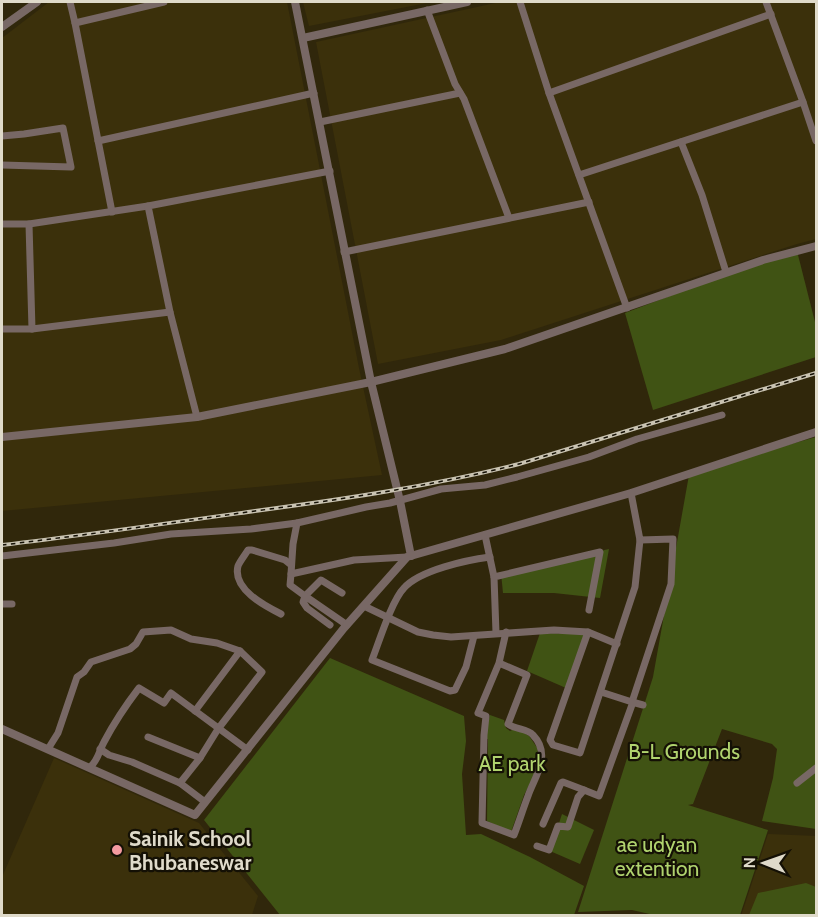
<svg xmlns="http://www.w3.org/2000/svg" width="818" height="917" font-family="Cabin,sans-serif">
	<rect width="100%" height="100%" fill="#30270b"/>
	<g fill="#3b300b">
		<path d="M49 2H287L359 368 382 475 2 511V38Z"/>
		<path d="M303 2H432L309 26Z"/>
		<path d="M500 2H816V239L797 244 501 340 378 364 316 42Z"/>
		<path d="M54 758 199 823 258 896 252 915H2V877Z"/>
		<path d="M768 834 816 836V915L741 916Z"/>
	</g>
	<g fill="#405314">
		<path d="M797 251 816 326V357L653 410 625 313 759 262Z"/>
		<path d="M816 437V829L762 821 773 778 777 749 772 744 722 729 693 804 688 805 768 830 740 915H654L632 910 578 912 653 677 689 475 742 458Z"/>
		<path d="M609 549 600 598 554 593H503L501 573Z"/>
		<path d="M540 633 585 634 566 688 527 671Z"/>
		<path d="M330 658 464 716 466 741 462 774 466 835 481 834 530 857 584 886 574 915H280L204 820Z"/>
		<path d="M490 715 504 720 506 728 510 731 516 728 529 736 538 749 537 770 524 795 511 832 487 821 488 739H484Z"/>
		<path d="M562 814 594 830 580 864 550 851Z"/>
		<path d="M806 883 816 887V915H749L758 893Z"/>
	</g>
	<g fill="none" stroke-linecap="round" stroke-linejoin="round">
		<g stroke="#786865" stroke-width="7">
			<path d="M70 2 75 23"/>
			<path d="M520 2 549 93 627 308"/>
			<path d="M427 10 455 84 464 99 509 218"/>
			<path d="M549 93 771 14"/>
			<path d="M803 102 816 141"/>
			<path d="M320 122 460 93"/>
			<path d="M2 136 24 134 63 128 71 167 2 165"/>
			<path d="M98 141 314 93"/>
			<path d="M681 142 702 195 726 272"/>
			<path d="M579 175 803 102 766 2"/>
			<path d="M112 212 75 23 164 2"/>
			<path d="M2 224H29L148 206"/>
			<path d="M29 224 32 329"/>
			<path d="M344 252 589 202"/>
			<path d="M170 312 197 417"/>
			<path d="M2 329H32L170 312 148 206 330 171"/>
			<path d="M631 493 640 540 673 539 671 584 632 702 643 705"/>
			<path d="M485 535 494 577"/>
			<path d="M2 556 114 543 171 534 251 529 297 523"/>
			<path d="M407 557 354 560 291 574 293 544 297 523 366 507 390 503 441 489 485 485 517 477 589 457 637 439 722 415"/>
			<path d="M291 574 290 585 305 596 321 580 342 593"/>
			<path d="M2 604H12"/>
			<path d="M364 606 418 632 433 635 451 637 554 630 588 632 617 644"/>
			<path d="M281 614C265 606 232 589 238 566 240 561 245 555 248 550H252L285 560 290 564"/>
			<path d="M330 625 307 608 303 602 305 596 347 625"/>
			<path d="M588 632 550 740 553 745 580 753 635 587 640 540"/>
			<path d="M496 633 494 577 600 552 589 610"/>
			<path d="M474 636 466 667 455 690 450 691 372 660C379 642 392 600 404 588 420 570 467 560 490 557"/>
			<path d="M499 663 527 675 508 724C516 730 527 728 533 735 552 755 535 776 528 796 523 809 519 822 514 835L482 823 484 735 486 716 478 713 499 663 506 632"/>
			<path d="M601 692 632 702"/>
			<path d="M148 737 200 758 218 729 262 672 240 651 195 711"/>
			<path d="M48 749 58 733 77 677 84 672 91 662 130 649 136 644 143 632 171 630 191 639 217 643 240 651"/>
			<path d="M100 749 109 755 132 762 180 783 205 802"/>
			<path d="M90 767C98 761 99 751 104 742 114 723 126 705 139 688L164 703 171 693 248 750"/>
			<path d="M180 783 200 758"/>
			<path d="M797 783 816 768"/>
			<path d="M543 824 561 783 563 782 584 790"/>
			<path d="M537 846 549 850 558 826 568 827 578 797 584 790 599 796 633 702"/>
		</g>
		<g stroke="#786865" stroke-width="8">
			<path d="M295 2 371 382 400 501 411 556"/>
			<path d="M2 27 37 2"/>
			<path d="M303 38 467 2"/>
			<path d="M2 437 197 417 371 382 505 349 763 260 816 246"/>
			<path d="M2 729 195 815 344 628 407 557 631 493 816 432"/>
		</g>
		<g stroke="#c9c3b2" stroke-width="4">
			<path id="rail" d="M2 545C86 535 170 523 255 511 344 499 432 486 519 464L816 373"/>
		</g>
		<use href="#rail" stroke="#141005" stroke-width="1.5" stroke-dasharray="4.5" stroke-linecap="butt"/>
	</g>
	<circle fill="#f49aa0" stroke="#141005" stroke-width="2" cx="117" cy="850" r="6"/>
	<g text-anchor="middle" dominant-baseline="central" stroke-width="4.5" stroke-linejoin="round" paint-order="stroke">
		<g font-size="21" fill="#b0d36e" stroke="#141005">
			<text x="684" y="751">B-L Grounds</text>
			<text x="512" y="763">AE park</text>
			<text x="657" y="844">ae udyan<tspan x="657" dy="24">extention</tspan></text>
		</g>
		<g font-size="21" font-weight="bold" fill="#dfdaca" stroke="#141005" text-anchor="start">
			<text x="129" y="838">Sainik School<tspan x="129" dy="24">Bhubaneswar</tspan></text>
		</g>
	</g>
	<rect width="818" height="917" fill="none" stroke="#dfdaca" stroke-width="6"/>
	<g transform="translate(764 863) rotate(271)" stroke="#141005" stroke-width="4.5" paint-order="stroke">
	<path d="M0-4.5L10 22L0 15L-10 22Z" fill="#dfdaca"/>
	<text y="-9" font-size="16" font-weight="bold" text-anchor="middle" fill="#dfdaca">N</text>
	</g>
</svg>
